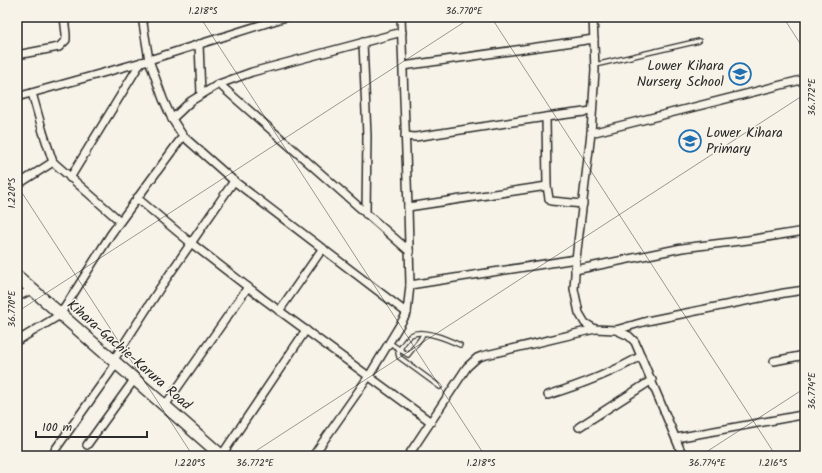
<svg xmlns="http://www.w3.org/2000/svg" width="822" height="473" font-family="Kalam,sans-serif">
	<rect width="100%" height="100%" fill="#f7f3e8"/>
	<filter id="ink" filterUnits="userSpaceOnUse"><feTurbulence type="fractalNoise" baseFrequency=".025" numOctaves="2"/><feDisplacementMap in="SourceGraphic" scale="8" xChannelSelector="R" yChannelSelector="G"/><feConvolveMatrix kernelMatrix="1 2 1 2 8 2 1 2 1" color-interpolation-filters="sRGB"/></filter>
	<g filter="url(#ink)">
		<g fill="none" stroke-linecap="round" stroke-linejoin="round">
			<g stroke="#2b2b2b" stroke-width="6">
				<g id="lane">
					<path d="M595 65 699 41"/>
					<path d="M390 343 408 355 421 338 423 334"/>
					<path d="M440 387 399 357 398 353C400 348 406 339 411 335 423 328 449 340 460 345"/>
				</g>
			</g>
			<g stroke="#2b2b2b" stroke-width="10">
				<g id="street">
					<path d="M142 17 149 60 163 99 172 119 183 136 234 181 407 313"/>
					<path d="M593 17 595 70 591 133 576 259 574 289 579 313 585 323 595 329 616 330 629 336 635 342 683 456"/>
					<path d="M363 42 367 136 366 214"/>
					<path d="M199 44 201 94"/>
					<path d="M17 55 59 47 66 40V34L64 17"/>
					<path d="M403 66 594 39"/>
					<path d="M219 84 252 72 402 32"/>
					<path d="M32 93 43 132 53 162 120 221"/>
					<path d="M17 97 149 60 286 17"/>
					<path d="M546 117 547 186 549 199 551 201 583 204"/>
					<path d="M172 119 191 101 219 84 409 251"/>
					<path d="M591 133 805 79"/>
					<path d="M405 136 415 137 546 117 592 111"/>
					<path d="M70 178 141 62"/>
					<path d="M17 185 53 162"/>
					<path d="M137 198 191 243 262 298 431 422"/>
					<path d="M408 207 547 186"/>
					<path d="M575 270 682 248 748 240 805 231"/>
					<path d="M410 285 576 259"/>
					<path d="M17 297 31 290"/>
					<path d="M279 311 323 248"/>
					<path d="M616 330 647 321 784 293 805 290"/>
					<path d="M17 341 60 315 111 234 183 136"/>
					<path d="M113 361 160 288 234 181"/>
					<path d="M774 361 805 355"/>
					<path d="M548 395C580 385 612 373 641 356"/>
					<path d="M164 407 248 287"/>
					<path d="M579 427 652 380"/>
					<path d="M676 438 802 415"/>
					<path d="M87 445 134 380"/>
					<path d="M55 450 116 364"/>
					<path d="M221 456 306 330"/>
					<path d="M313 456 369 376 407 313 410 285 408 207 401 17"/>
					<path d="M408 456 467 367 477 358 482 356 595 329"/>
				</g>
			</g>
			<g stroke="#2b2b2b" stroke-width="14">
				<path id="secondary" d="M17 276 222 456"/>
			</g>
			<use href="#lane" stroke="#f7f3e8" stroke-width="3.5"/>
			<use href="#street" stroke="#f7f3e8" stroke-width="7"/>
			<use href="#secondary" stroke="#f7f3e8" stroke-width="11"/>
		</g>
	</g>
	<path fill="none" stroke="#2b2b2b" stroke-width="1" stroke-opacity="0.45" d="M200 17 485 456M491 17 776 456M783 17 805 51M17 19 20 17M17 185 193 456M17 312 472 17M248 456 805 94M700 456 805 388"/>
	<defs>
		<g id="school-ring" transform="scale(1.15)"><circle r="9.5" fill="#f7f3e8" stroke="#1f6fb2" stroke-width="1.5"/><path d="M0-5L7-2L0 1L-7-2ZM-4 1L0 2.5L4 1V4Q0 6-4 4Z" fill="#1f6fb2"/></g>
	</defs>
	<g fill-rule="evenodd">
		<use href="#school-ring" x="740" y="74"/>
		<use href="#school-ring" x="690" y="141"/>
	</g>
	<g text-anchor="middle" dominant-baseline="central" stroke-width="3" stroke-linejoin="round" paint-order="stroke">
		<g font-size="14" fill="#2b2b2b" stroke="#f7f3e8" text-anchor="end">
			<text x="724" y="66">Lower Kihara<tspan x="724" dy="16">Nursery School</tspan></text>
			<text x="706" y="133" text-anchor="start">Lower Kihara<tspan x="706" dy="16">Primary</tspan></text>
		</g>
		<g font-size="14" fill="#2b2b2b" stroke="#f7f3e8">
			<text transform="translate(129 355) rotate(41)">Kihara-Gachie-Karura Road</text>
		</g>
	</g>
	<rect width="822" height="473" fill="none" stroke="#f7f3e8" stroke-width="44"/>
	<path d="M36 431v6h111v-6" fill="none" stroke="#2b2b2b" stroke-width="2"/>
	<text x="42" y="431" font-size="12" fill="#2b2b2b" stroke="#f7f3e8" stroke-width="3" paint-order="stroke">100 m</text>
	<rect x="22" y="22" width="778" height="429" fill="none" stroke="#2b2b2b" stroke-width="1.5"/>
	<g font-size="10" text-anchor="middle" fill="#2b2b2b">
		<text x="203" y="14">1.218°S</text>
		<text x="464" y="14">36.770°E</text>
		<text transform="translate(811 97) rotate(-90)" y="4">36.772°E</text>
		<text transform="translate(11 193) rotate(-90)" y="4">1.220°S</text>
		<text transform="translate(11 309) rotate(-90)" y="4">36.770°E</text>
		<text transform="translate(811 391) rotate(-90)" y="4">36.774°E</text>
		<text x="190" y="466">1.220°S</text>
		<text x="255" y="466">36.772°E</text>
		<text x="481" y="466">1.218°S</text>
		<text x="707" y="466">36.774°E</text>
		<text x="773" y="466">1.216°S</text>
	</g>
</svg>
